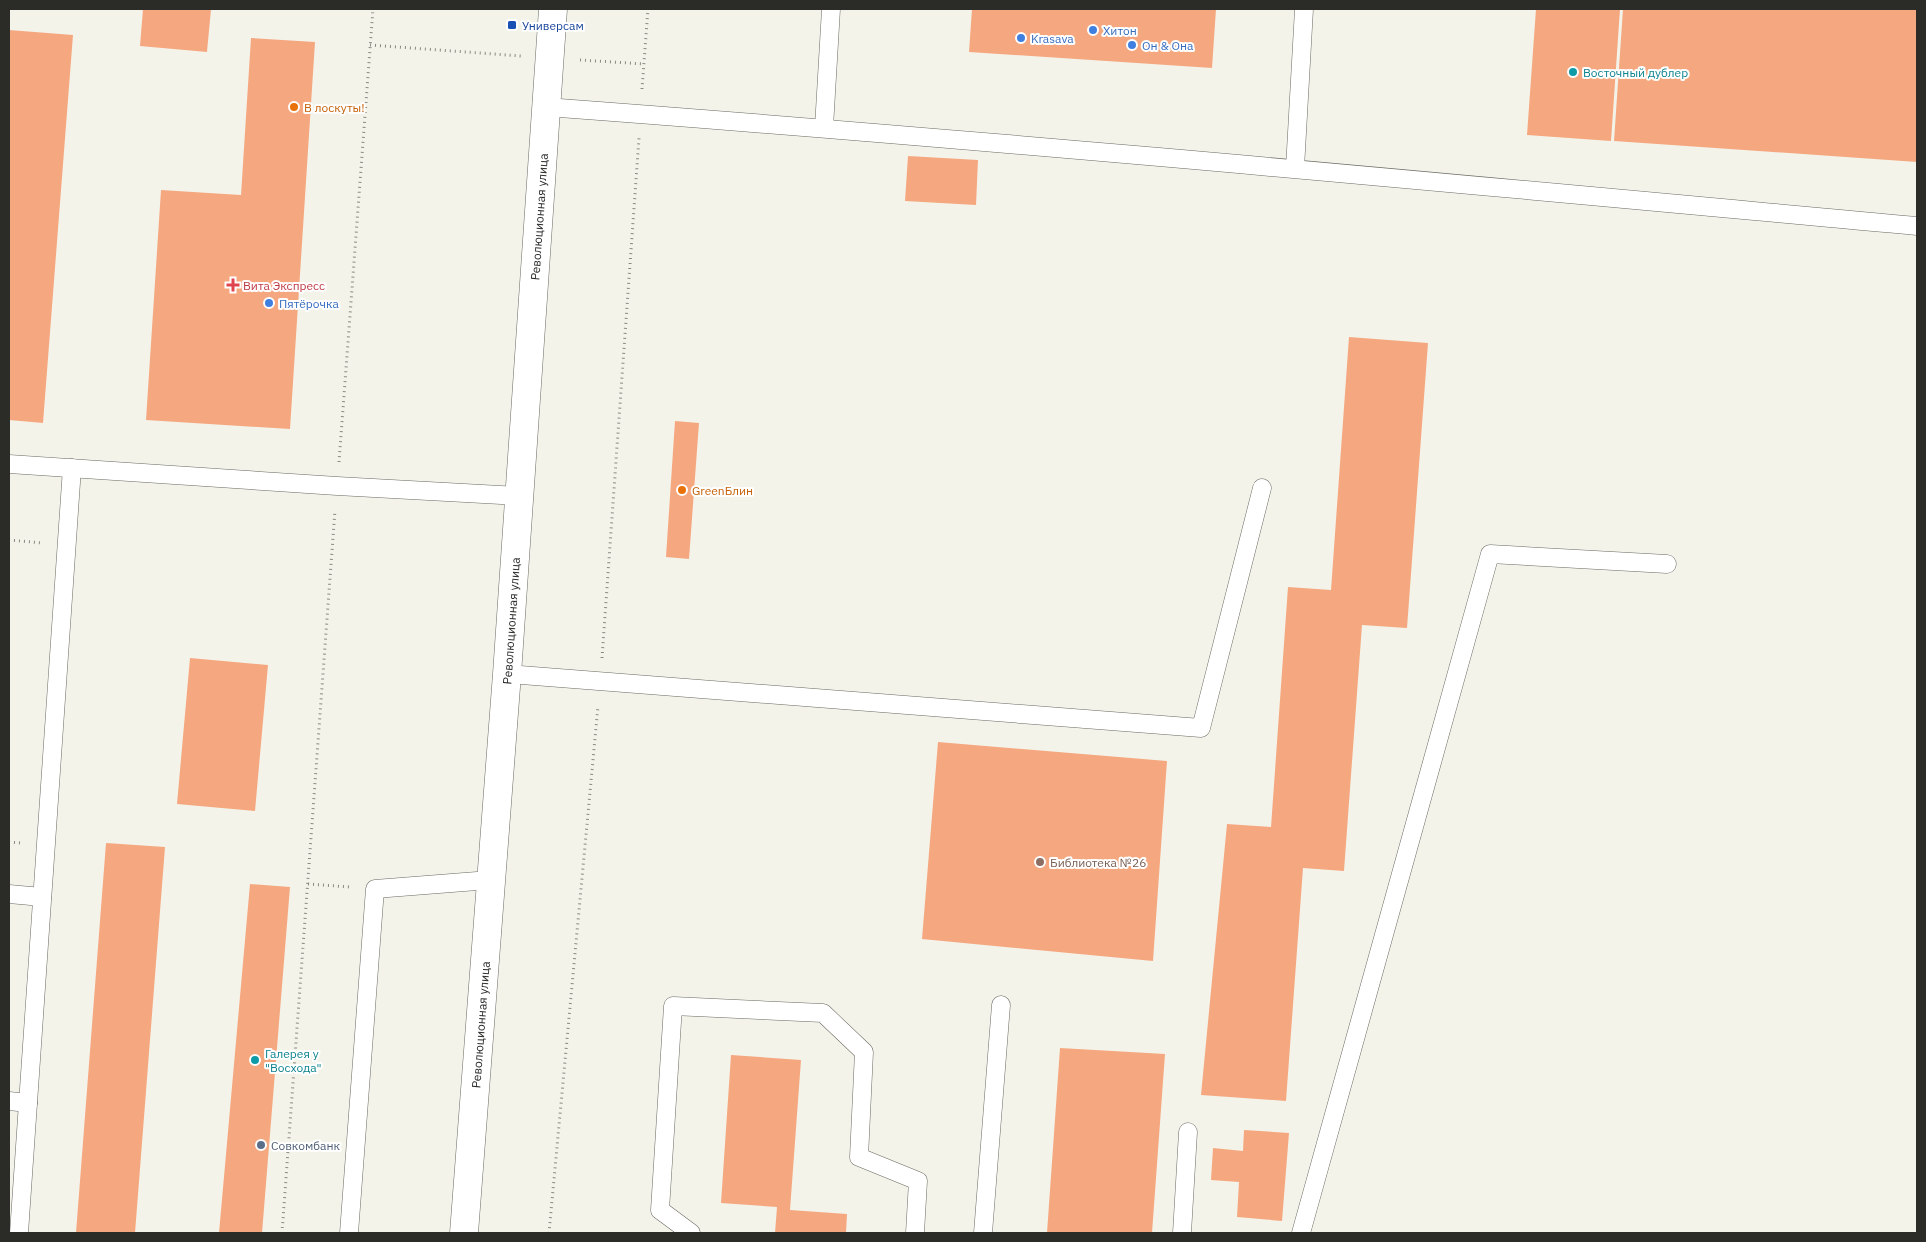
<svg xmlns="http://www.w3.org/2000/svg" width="1926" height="1242" font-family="'IBM Plex Sans',sans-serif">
	<rect width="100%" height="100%" fill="#f4f3ea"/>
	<g fill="#f5a87f">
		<path d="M143 9H211L207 52 140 46Z"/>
		<path d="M972 9H1216L1212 68 969 52Z"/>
		<path d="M1536 9H1620L1611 141 1527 135Z"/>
		<path d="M1623 9H1917V162L1614 141Z"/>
		<path d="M9 30 73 35 43 423 9 420Z"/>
		<path d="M251 38 315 42 290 429 146 420 161 190 241 195Z"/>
		<path d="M908 156 978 160 976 205 905 201Z"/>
		<path d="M1349 337 1428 343 1407 628 1362 625 1344 871 1303 868 1286 1101 1201 1095 1227 824 1271 827 1288 587 1331 590Z"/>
		<path d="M675 421 699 423 689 559 666 557Z"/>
		<path d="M190 658 268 665 255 811 177 804Z"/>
		<path d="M938 742 1167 761 1153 961 922 939Z"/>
		<path d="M106 843 165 847 135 1233H76Z"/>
		<path d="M250 884 290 887 262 1233H219Z"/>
		<path d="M1060 1048 1165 1054 1152 1233H1047Z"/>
		<path d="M731 1055 801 1060 790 1210 847 1214 846 1233H775L777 1207 721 1203Z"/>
		<path d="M1244 1130 1289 1133 1282 1221 1237 1217 1239 1182 1211 1180 1213 1148 1243 1151Z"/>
	</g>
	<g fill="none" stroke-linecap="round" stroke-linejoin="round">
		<g stroke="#6a6962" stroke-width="19">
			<g id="lane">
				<path d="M546 107C1004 141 1460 184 1917 226"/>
				<path d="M824 127 831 9"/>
				<path d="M1295 168 1304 9"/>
				<path d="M9 464 337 486 519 496"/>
				<path d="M507 674 1201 728 1262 488"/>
				<path d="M9 894 42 897"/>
				<path d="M9 1101 28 1103"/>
				<path d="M19 1233 72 468"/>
				<path d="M349 1233 375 889 490 880"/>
				<path d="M691 1233 660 1210 673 1006 823 1013 864 1052 859 1157 918 1181 915 1233"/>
				<path d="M983 1233 1001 1005"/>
				<path d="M1182 1233 1188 1132"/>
				<path d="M1301 1233 1490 554 1667 564"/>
			</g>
		</g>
		<g stroke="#6a6962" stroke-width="29">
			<g id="secondary">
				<path id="s1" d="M464 1233 507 674 553 9"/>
			</g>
		</g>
		<g stroke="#898883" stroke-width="3" stroke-dasharray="1 4" stroke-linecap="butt">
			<path d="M370 45 521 56"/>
			<path d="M580 60 644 64"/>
			<path d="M642 89 648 9"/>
			<path d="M339 462 373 9"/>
			<path d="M9 540 43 543"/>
			<path d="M602 658 639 138"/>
			<path d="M9 842 21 843"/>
			<path d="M308 884 350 887"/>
			<path d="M282 1233 335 510"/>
			<path d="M549 1233 598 706"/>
		</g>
		<use href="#lane" stroke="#fff" stroke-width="18"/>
		<use href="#secondary" stroke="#fff" stroke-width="28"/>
	</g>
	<rect fill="#1a4fb4" stroke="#fff" stroke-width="2" x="507" y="20" width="10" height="10" rx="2.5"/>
	<g fill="#3f7fe0" stroke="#fff" stroke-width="2">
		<circle cx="1093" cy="30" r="5"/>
		<circle cx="1021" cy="38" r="5"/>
		<circle cx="1132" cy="45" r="5"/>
		<circle cx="269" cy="303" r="5"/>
	</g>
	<g fill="#0f9aa8" stroke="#fff" stroke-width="2">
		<circle cx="1573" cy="72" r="5"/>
		<circle cx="255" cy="1060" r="5"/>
	</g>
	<g fill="#e8710a" stroke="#fff" stroke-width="2">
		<circle cx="294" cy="107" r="5"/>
		<circle cx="682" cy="490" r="5"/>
	</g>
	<path fill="#e0444e" stroke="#fff" stroke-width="2" d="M230.5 277.5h5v5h5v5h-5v5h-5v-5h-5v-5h5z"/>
	<circle fill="#8d6e63" stroke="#fff" stroke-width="2" cx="1040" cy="862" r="5"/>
	<circle fill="#5c6f8a" stroke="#fff" stroke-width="2" cx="261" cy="1145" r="5"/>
	<g text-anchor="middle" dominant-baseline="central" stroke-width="4" stroke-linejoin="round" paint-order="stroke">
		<g font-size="12" fill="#164399" stroke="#fff" text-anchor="start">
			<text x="522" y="25">Универсам</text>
		</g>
		<g font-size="12" fill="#366cbe" stroke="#fff" text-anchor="start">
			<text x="1103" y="30">Хитон</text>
			<text x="1031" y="38">Krasava</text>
			<text x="1142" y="45">Он &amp; Она</text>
			<text x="279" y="303">Пятёрочка</text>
		</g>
		<g font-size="12" fill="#0d838f" stroke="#fff" text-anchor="start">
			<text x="1583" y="72">Восточный дублер</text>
			<text x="265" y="1053">Галерея у<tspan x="265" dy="14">"Восхода"</tspan></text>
		</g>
		<g font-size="12" fill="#c56008" stroke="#fff" text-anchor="start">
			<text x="304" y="107">В лоскуты!</text>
			<text x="692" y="490">GreenБлин</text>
		</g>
		<g font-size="12" fill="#2b2b28" stroke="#fff">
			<text stroke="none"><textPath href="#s1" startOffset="1019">Революционная улица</textPath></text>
			<text stroke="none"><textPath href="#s1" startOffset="614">Революционная улица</textPath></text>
			<text stroke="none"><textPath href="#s1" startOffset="209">Революционная улица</textPath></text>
		</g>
		<g font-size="12" fill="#be3a42" stroke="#fff" text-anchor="start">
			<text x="243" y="285">Вита Экспресс</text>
		</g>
		<g font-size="12" fill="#785e54" stroke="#fff" text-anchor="start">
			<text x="1050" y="862">Библиотека №26</text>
		</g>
		<g font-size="12" fill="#4e5e75" stroke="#fff" text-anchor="start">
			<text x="271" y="1145">Совкомбанк</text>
		</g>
	</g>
	<rect width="1926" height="1242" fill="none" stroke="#2b2b28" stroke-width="20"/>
</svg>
